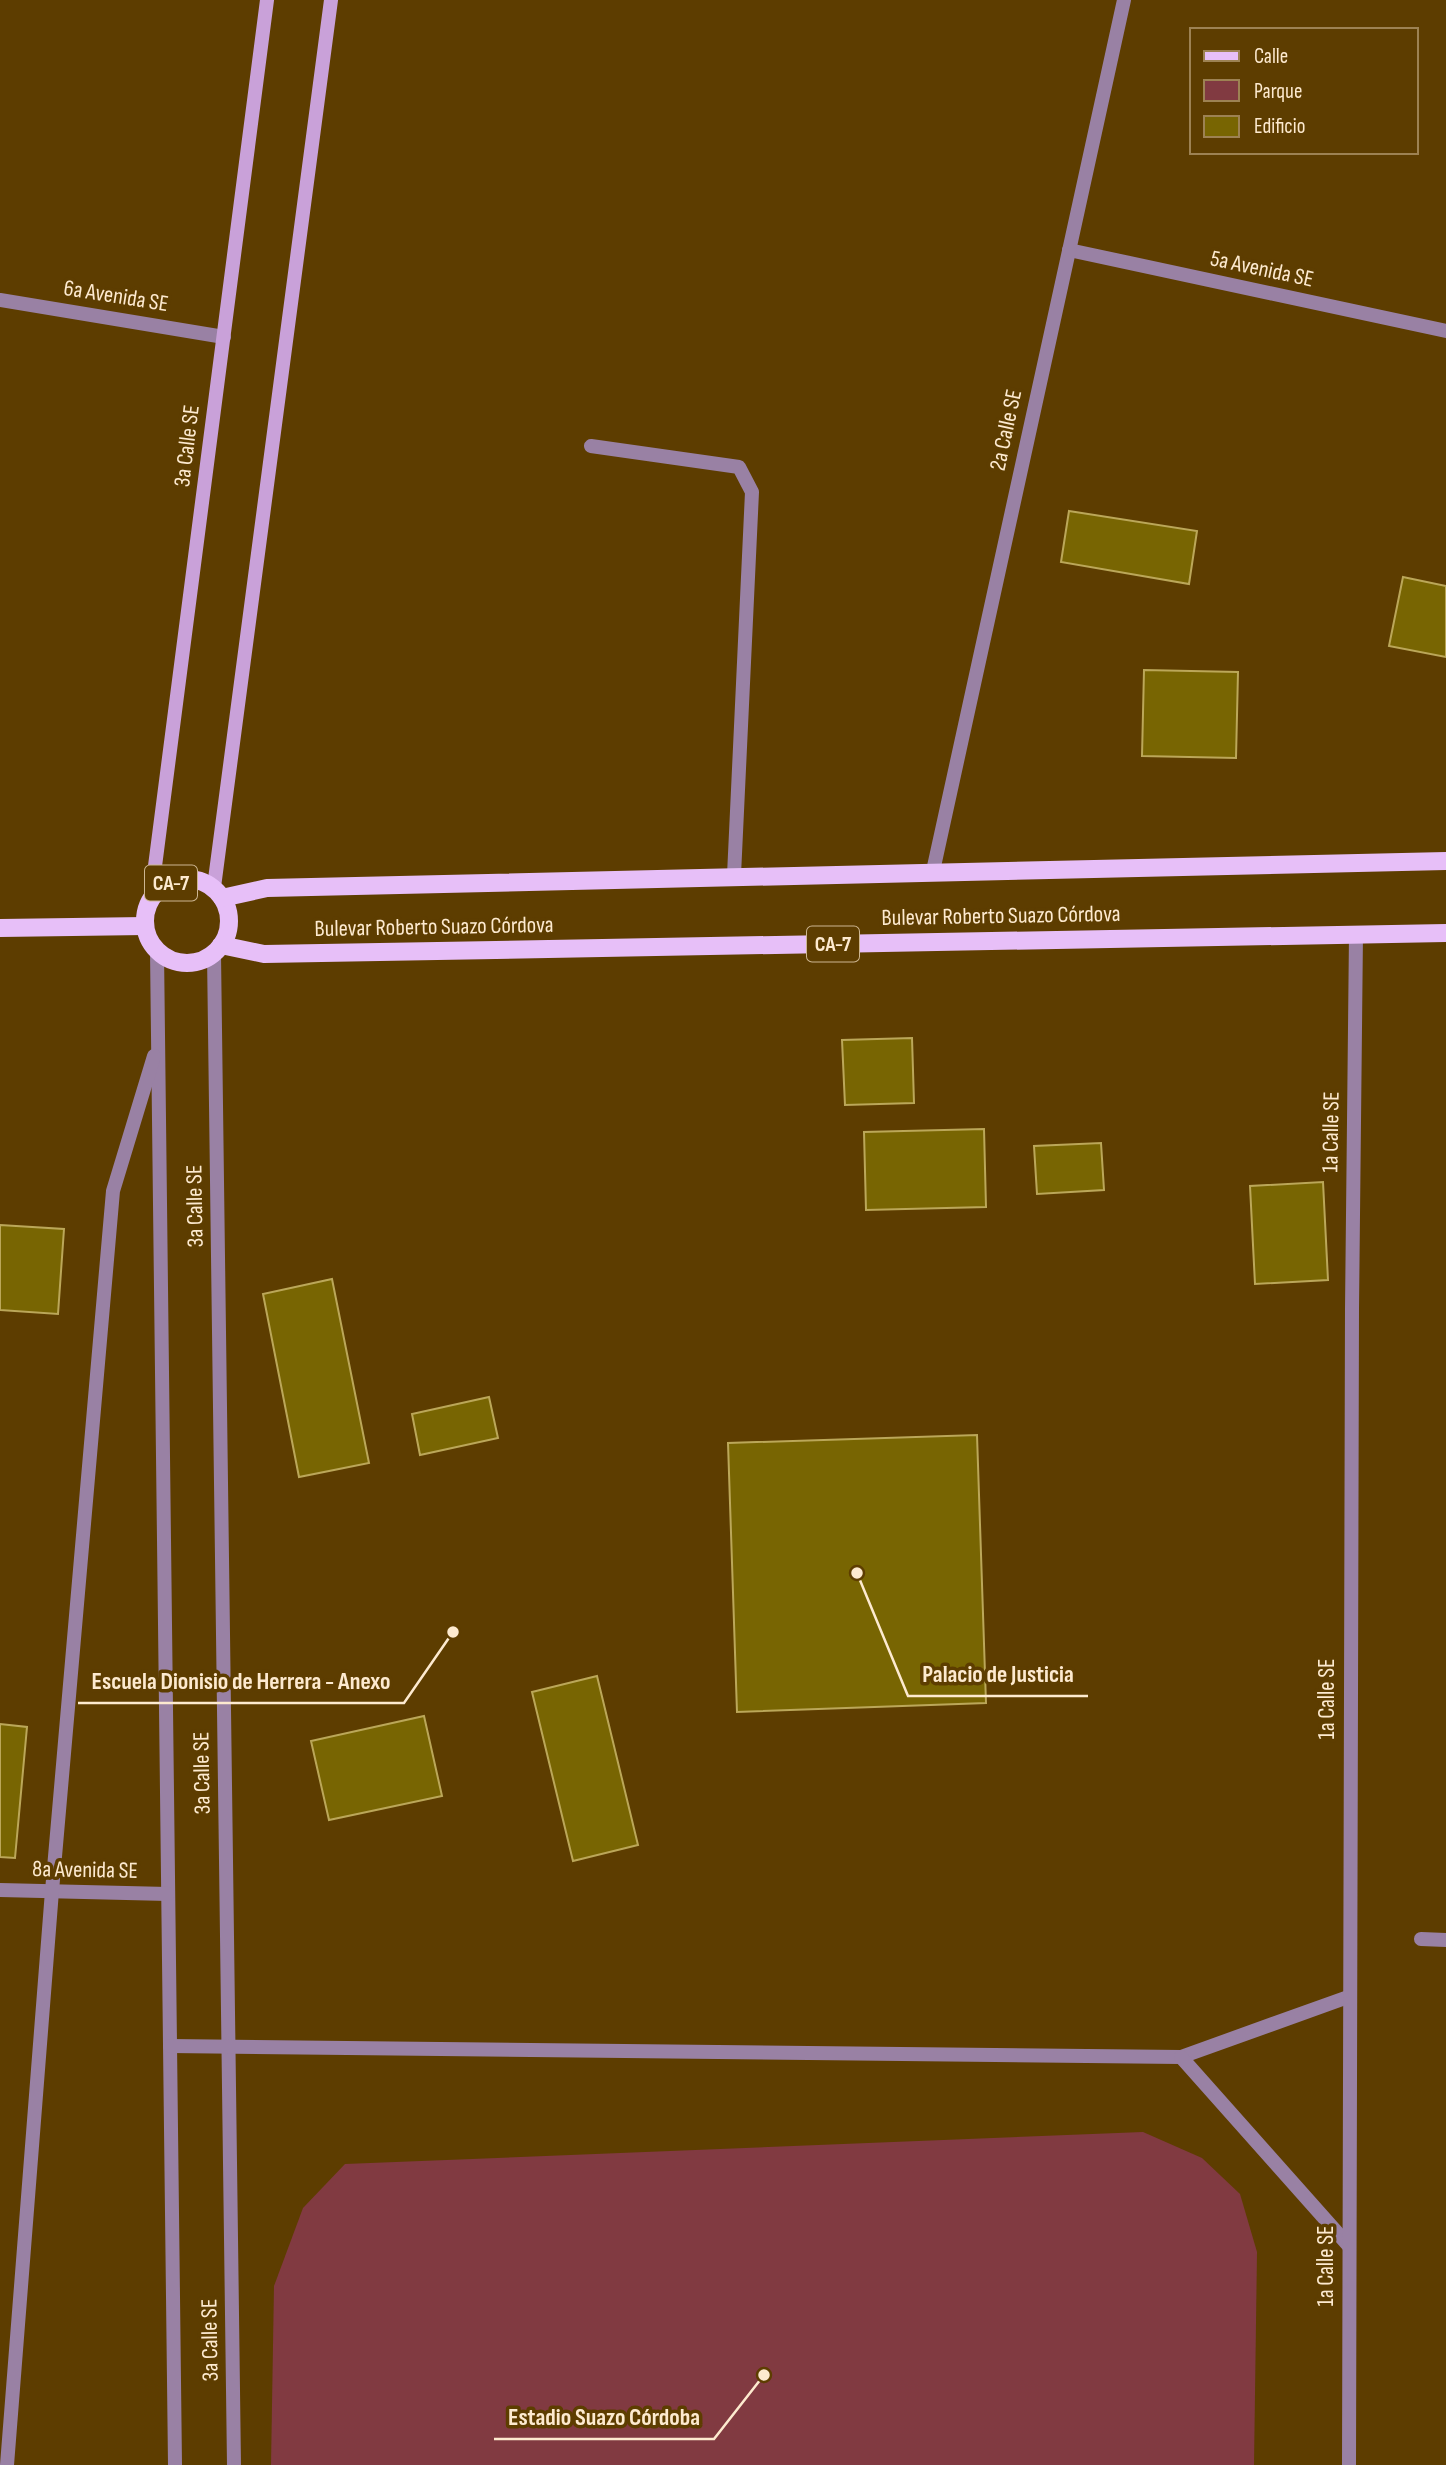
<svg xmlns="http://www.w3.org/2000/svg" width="1446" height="2465" font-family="'Sofia Sans Condensed',sans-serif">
	<rect width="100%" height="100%" fill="#5d3d00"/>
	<path fill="#813a41" d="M1143 2132 1202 2158 1240 2194 1257 2252 1254 2465H271L274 2286 303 2208 345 2164Z"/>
	<g fill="#786502" stroke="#bba759" stroke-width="2">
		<path d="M1069 511 1197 531 1189 584 1061 562Z"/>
		<path d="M1403 577 1446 586V657L1389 646Z"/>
		<path d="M1144 670 1238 672 1236 758 1142 756Z"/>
		<path d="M912 1038 914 1103 845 1105 842 1040Z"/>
		<path d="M984 1129 986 1207 866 1210 864 1132Z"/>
		<path d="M1101 1143 1104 1190 1037 1194 1034 1146Z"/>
		<path d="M1323 1182 1328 1280 1255 1284 1250 1186Z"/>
		<path d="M0 1225 64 1229 58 1314 0 1310Z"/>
		<path d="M332 1279 369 1463 299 1477 263 1294Z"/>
		<path d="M489 1397 498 1438 420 1455 412 1414Z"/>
		<path d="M977 1435 986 1703 737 1712 728 1443Z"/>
		<path d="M597 1676 638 1845 573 1861 532 1692Z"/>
		<path d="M424 1716 442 1796 329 1820 311 1741Z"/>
		<path d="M0 1724 27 1727 15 1858 0 1857Z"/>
	</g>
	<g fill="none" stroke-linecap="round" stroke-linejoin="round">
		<path stroke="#9981a4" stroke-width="14" d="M591 446 739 467 752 492 734 875"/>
		<g stroke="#9981a4" stroke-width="14">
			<path d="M1069 250 1446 331"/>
			<path d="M0 300 224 337"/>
			<path d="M933 871 1124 0"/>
			<path d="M157 951 175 2465"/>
			<path d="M214 954 234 2465"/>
			<path d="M0 1890 168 1894"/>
			<path d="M1421 1939 1446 1940"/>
			<path d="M170 2046 1181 2057 1348 1997"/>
			<path d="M1181 2057 1349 2246"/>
			<path d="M7 2465 52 1891 113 1191 154 1056"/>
			<path d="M1349 2465 1352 1309 1356 934"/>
		</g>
		<g stroke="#c9a1d9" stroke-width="14">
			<path d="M214 887 331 0"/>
			<path d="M151 897 267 0"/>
		</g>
		<g stroke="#e7bff8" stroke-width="18">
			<circle cx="187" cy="921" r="42"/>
			<path d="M222 898 267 888 1446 861"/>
			<path d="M0 928 145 926"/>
			<path d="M221 945 264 954 1446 933"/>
		</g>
	</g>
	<g text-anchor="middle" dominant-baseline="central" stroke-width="7" stroke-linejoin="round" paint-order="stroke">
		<g fill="#5d3d00" stroke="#cdb691" stroke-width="2">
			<rect x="145" y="865.5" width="52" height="35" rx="5"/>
			<rect x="807" y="926.5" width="52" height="35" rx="5"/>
		</g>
		<g font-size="21" font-weight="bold" fill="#fdeacf">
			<text x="171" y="883">CA-7</text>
			<text x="833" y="944">CA-7</text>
		</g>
		<g font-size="23" fill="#fdeacf" stroke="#5d3d00">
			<text transform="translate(1262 269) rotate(12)">5a Avenida SE</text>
			<text transform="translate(116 296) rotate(9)">6a Avenida SE</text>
			<text transform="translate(1006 430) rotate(-78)">2a Calle SE</text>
			<text transform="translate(187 446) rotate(-83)">3a Calle SE</text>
			<text transform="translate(1001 916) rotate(-1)">Bulevar Roberto Suazo Córdova</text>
			<text transform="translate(434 927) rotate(-1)">Bulevar Roberto Suazo Córdova</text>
			<text transform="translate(1331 1132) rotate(-89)">1a Calle SE</text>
			<text transform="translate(195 1206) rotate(-91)">3a Calle SE</text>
			<text transform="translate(1327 1699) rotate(-90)">1a Calle SE</text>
			<text transform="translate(202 1773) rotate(-91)">3a Calle SE</text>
			<text transform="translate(85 1870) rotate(1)">8a Avenida SE</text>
			<text transform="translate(1326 2266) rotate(-90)">1a Calle SE</text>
			<text transform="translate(210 2340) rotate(-91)">3a Calle SE</text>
		</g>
	</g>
	<path fill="none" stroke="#fdeacf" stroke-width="2.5" d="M857 1573L908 1696H1088M453 1632L404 1703H78M764 2375L714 2439H494"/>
	<g fill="#fdeacf" stroke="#5d3d00" stroke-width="2.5">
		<circle cx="857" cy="1573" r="7"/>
		<circle cx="453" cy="1632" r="7"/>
		<circle cx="764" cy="2375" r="7"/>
	</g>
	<g font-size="24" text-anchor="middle" font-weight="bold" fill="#fdeacf" stroke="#5d3d00" stroke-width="7" stroke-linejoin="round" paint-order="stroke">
		<text x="998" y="1682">Palacio de Justicia</text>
		<text x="241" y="1689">Escuela Dionisio de Herrera - Anexo</text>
		<text x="604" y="2425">Estadio Suazo Córdoba</text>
	</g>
	<rect x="1190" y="28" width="228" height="126" fill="#5d3d00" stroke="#9d8253" stroke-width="2"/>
	<rect x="1204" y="51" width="35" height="10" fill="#e7bff8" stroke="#9d8253" stroke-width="2"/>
	<text x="1254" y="63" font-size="21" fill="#fdeacf">Calle</text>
	<rect x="1204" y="80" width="35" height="21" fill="#813a41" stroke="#9d8253" stroke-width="2"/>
	<text x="1254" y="98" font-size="21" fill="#fdeacf">Parque</text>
	<rect x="1204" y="116" width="35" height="21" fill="#786502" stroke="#9d8253" stroke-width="2"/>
	<text x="1254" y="133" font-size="21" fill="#fdeacf">Edificio</text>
</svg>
